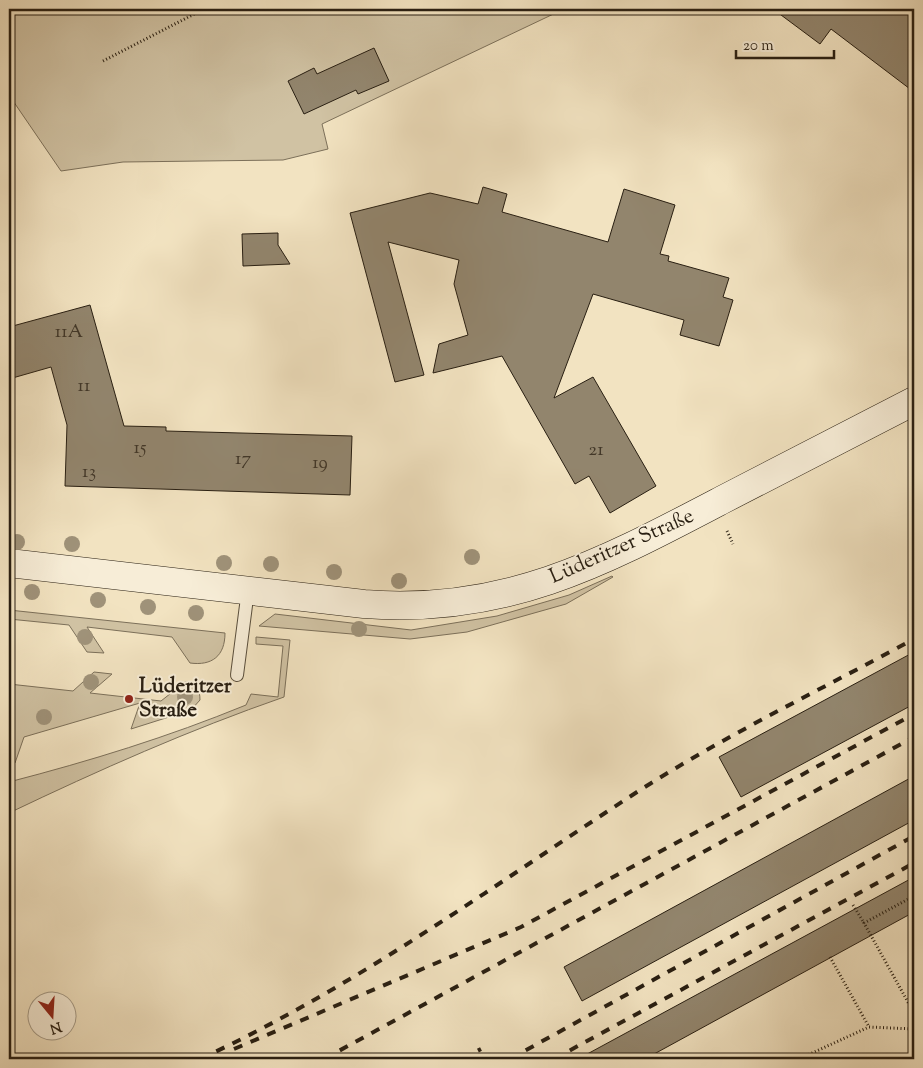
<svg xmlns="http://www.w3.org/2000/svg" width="923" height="1068" font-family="'Sorts Mill Goudy',serif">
	<rect width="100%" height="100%" fill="#f2e3c1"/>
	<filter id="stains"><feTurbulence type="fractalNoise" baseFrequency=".004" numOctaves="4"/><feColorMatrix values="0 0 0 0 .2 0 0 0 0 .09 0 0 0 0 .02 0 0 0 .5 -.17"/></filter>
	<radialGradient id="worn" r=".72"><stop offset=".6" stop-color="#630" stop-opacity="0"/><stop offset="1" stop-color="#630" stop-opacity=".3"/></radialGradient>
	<g fill="#d0c2a3" stroke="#7c705a">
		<path d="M9 9H564L322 124 328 149 283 160 123 162 61 171 9 95Z"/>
		<path d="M612 576 613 577 566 604 467 632 410 639 259 626 275 614 411 630 497 616 569 595Z"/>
		<path d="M9 610 225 633C225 656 212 666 190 663L172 637 87 627 104 653 87 652 69 625 9 619Z"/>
		<path d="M256 637 290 640 284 697C189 730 99 770 9 813V782C90 761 168 737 246 705L251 694 278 697 283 646 256 644Z"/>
		<path d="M94 672 112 674 90 693 161 701 185 682C196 683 200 689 200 700L191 710 131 729 140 703 24 737 15 763 9 765V684L73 691Z"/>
	</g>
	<g fill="#92856d" stroke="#291f12">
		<path d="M773 9H914V92L831 29 820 44Z"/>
		<path d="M374 48 389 81 358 94 356 90 304 114 288 81 314 68 317 74Z"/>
		<path d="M483 187 507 194 502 212 608 242 624 189 675 205 660 254 669 256 668 261 729 278 723 297 733 300 719 346 680 335 684 320 593 294 554 398 593 377 656 486 610 513 589 476 575 484 502 356 433 373 439 344 468 335 454 284 459 260 388 242 424 375 395 382 350 213 430 193 478 204Z"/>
		<path d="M278 233V245L290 264 243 266 242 234Z"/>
		<path d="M90 305 124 426 166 427V431L352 436 350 495 65 486 67 425 51 367 9 379V327Z"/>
		<path d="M914 652V704L741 797 719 757Z"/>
		<path d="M914 776V820L582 1001 564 967Z"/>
		<path d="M914 877V912L645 1059H578Z"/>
	</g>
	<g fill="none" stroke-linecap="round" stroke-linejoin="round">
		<g stroke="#5b503e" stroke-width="14">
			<path id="service" d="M237 675 248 590"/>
		</g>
		<g stroke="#291f12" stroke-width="29">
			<path id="secondary" d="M9 563 364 604C505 615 602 563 722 500 786 467 850 434 914 401"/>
		</g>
		<g stroke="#291f12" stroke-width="3" stroke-dasharray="1 2.5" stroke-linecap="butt">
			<path d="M103 61 204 9"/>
			<path d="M727 531 733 544"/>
			<path d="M914 896 864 923 914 1013"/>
			<path d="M853 905 864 923"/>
			<path d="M830 957 869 1027"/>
			<path d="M799 1059 869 1027 914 1029"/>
		</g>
		<use href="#service" stroke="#f7edd7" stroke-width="12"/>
		<use href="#secondary" stroke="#f7edd7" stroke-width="28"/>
		<g stroke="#291f12" stroke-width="4" stroke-dasharray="9 9" stroke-linecap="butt">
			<path d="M234 1049 521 927 914 714"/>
			<path d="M200 1059C356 987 494 885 637 792 726 735 822 689 914 639"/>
			<path d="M324 1059 914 737"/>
			<path d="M462 1059 481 1049"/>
			<path d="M510 1059 914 836"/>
			<path d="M554 1059 914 863"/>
		</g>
	</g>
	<g fill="#9f9279">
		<circle cx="17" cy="542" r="8"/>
		<circle cx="72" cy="544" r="8"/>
		<circle cx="472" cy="557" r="8"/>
		<circle cx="224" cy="563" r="8"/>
		<circle cx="271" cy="564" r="8"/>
		<circle cx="334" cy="572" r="8"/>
		<circle cx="399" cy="581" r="8"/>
		<circle cx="32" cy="592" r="8"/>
		<circle cx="98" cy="600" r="8"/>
		<circle cx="148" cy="607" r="8"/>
		<circle cx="196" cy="613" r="8"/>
		<circle cx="359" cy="629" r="8"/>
		<circle cx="85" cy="637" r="8"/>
		<circle cx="91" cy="682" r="8"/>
		<circle cx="185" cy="697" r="8"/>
		<circle cx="44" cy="717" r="8"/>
	</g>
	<circle fill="#8f2418" stroke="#f7edd7" stroke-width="2" cx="129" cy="699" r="5"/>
	<g text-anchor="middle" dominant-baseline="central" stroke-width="4" stroke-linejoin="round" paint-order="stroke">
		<g font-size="19" fill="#433829">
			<text x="69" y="332">11A</text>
			<text x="84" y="386">11</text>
			<text x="140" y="448">15</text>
			<text x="596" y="450">21</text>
			<text x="243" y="459">17</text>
			<text x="320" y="463">19</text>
			<text x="89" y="472">13</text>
		</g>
		<g font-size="21" fill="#291f12" stroke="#f7edd7">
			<text transform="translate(622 547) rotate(-24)">Lüderitzer Straße</text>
		</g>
		<g font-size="21" font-weight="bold" fill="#291f12" stroke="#f7edd7" text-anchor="start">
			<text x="139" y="687">Lüderitzer<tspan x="139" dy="24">Straße</tspan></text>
		</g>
	</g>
	<rect width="923" height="1068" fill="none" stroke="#f2e3c1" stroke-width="30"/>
	<rect x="10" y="10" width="903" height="1048" fill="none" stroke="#291f12" stroke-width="2.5"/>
	<rect x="15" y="15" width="893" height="1038" fill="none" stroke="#291f12"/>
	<g transform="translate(52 1016) rotate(162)"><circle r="24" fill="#f7edd7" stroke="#a59b88"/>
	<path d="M0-4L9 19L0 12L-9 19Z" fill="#8f2418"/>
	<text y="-8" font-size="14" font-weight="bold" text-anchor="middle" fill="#291f12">N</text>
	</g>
	<path d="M736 50v8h98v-8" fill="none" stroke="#291f12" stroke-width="2.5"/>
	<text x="743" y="50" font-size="15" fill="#291f12" stroke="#f7edd7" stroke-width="4" paint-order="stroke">20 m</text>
	<rect width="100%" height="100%" filter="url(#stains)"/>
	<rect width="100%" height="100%" fill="url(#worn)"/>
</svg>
